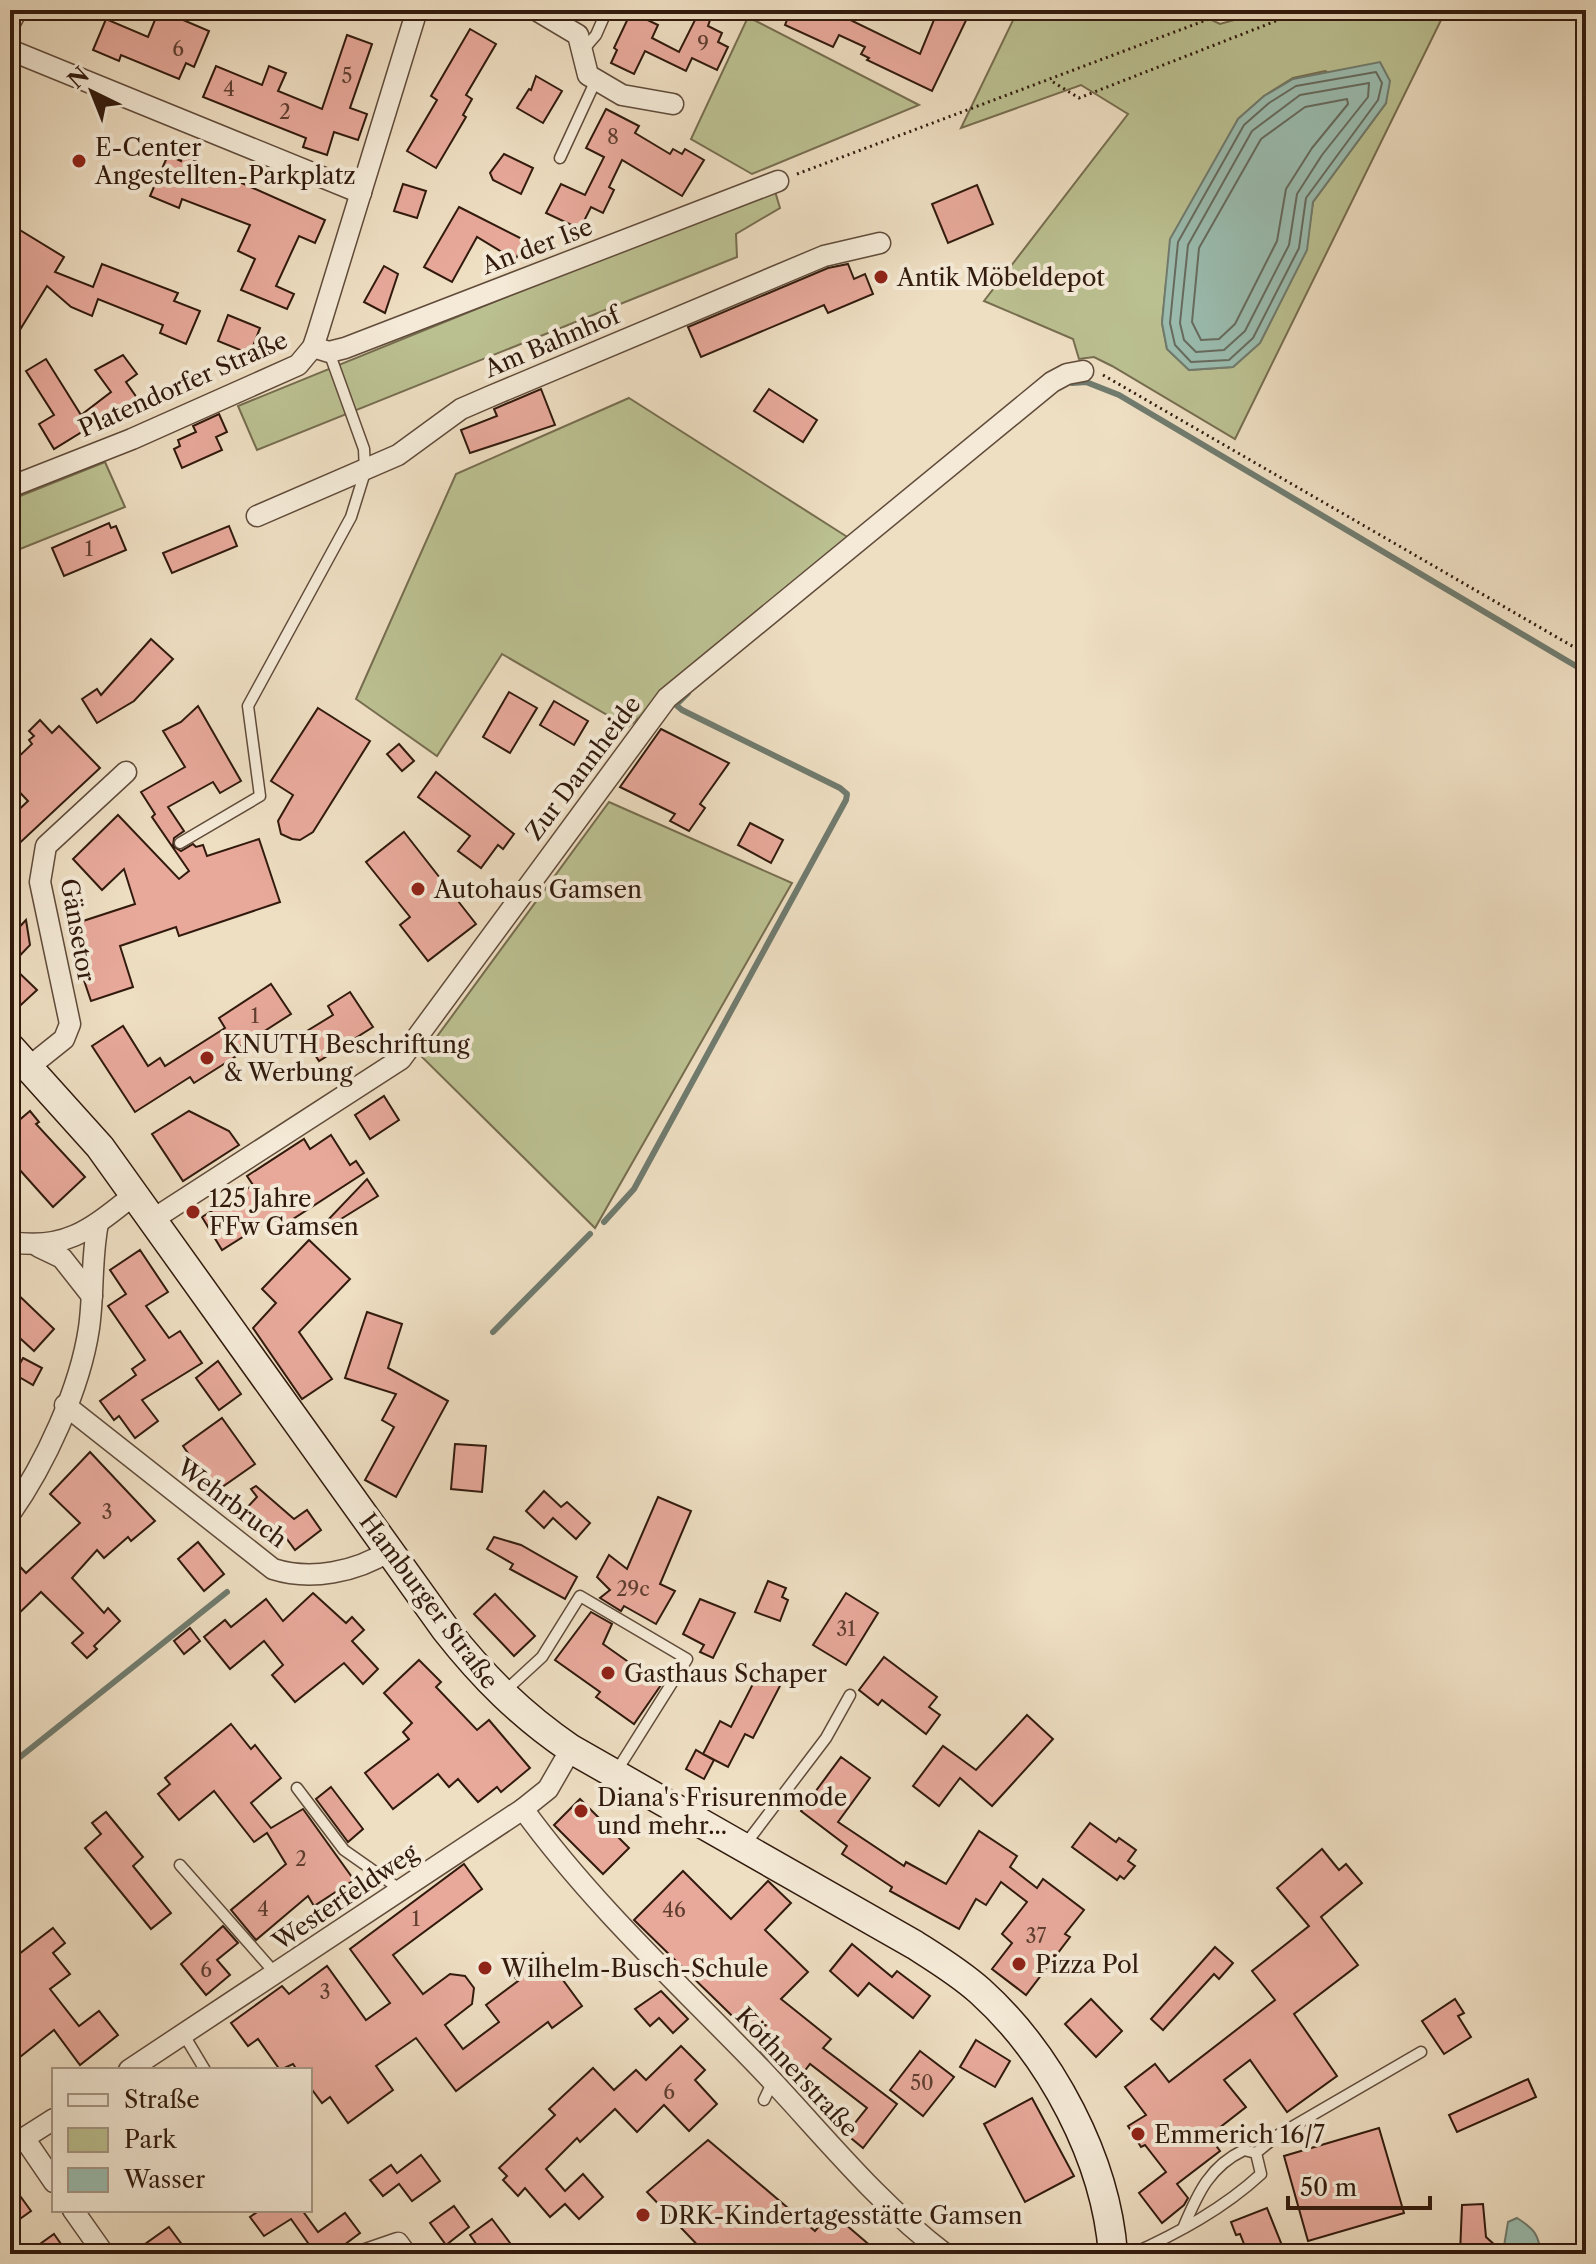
<svg xmlns="http://www.w3.org/2000/svg" width="1596" height="2264" font-family="'Libre Caslon Text',serif">
	<rect width="100%" height="100%" fill="#eedec2"/>
	<filter id="stains"><feTurbulence type="fractalNoise" baseFrequency=".0025" numOctaves="4"/><feColorMatrix values="0 0 0 0 .2 0 0 0 0 .09 0 0 0 0 .02 0 0 0 .5 -.17"/></filter>
	<radialGradient id="worn" r=".72"><stop offset=".6" stop-color="#630" stop-opacity="0"/><stop offset="1" stop-color="#630" stop-opacity=".3"/></radialGradient>
	<g fill="#bbc091" stroke="#766d4f" stroke-width="2" fill-rule="evenodd">
		<path d="M1018 10H1190L1220 24 1238 19 1243 10H1446L1235 439 1112 366 1094 357 1079 359 1073 339 984 301 1128 114 1081 85 961 128ZM1325 71 1386 103 1313 202 1306 250 1260 343 1233 367 1189 370 1167 349 1162 323 1166 283 1238 119 1264 96 1293 78Z"/>
		<path d="M748 17 919 105 752 174 691 139Z"/>
		<path d="M774 188 780 208 736 234 737 257 257 450 238 406Z"/>
		<path d="M629 398 849 538 628 727 502 654 437 756 356 699 456 474Z"/>
		<path d="M105 462 125 507 10 553V500Z"/>
		<path d="M609 802 792 883 595 1228 422 1057Z"/>
	</g>
	<g fill="#9abcaf" stroke="#707b6e" stroke-width="2">
		<path d="M1380 62 1390 81 1386 103 1313 202 1307 250 1260 343 1233 367 1189 370 1167 349 1162 323 1170 239 1238 119 1264 96 1293 79Z"/>
		<path d="M1517 2218C1533 2228 1540 2235 1540 2254H1509L1504 2246 1508 2222Z"/>
	</g>
	<g fill="none" stroke-linecap="round" stroke-linejoin="round">
		<g stroke="#666b5e" stroke-width="2">
			<path d="M1376 72 1382 83 1378 100 1306 198 1299 248 1253 338 1229 360 1191 362 1175 345 1170 323 1178 242 1244 125 1269 103 1296 86Z"/>
			<path d="M1369 83 1368 97 1322 155 1297 194 1289 245 1245 331 1224 350 1196 352 1184 340 1180 323 1188 245 1252 131 1300 95Z"/>
			<path d="M1347 99 1348 104 1312 148 1286 189 1277 241 1235 324 1219 339 1201 340 1192 322 1199 248 1261 139 1305 107Z"/>
		</g>
		<g stroke="#707b6e" stroke-width="6">
			<path d="M1072 383 1086 382 1119 395 1586 672"/>
			<path d="M604 1222 634 1189 846 800 847 794 840 788 682 710 676 705 688 693"/>
			<path d="M493 1332 590 1234"/>
			<path d="M10 1765 227 1592"/>
		</g>
	</g>
	<g fill="#e8a99b" stroke="#311a0d" stroke-width="2">
		<path d="M159 10H179L176 17 209 31 194 67 186 63 179 79 121 55 119 61 93 50 106 19 148 37Z"/>
		<path d="M791 10H830L920 54 938 10H971L932 91 867 60 869 58 861 54 865 47 839 35 833 47 785 25Z"/>
		<path d="M631 12 658 25 652 38 679 52 698 14 710 20 708 26 722 33 718 42 728 47 717 70 692 58 686 71 645 51 634 74 611 63 617 50 614 48Z"/>
		<path d="M470 29 496 44 466 95 472 99 463 115 466 117 436 168 407 151 437 100 431 96Z"/>
		<path d="M347 35 372 44 350 108 367 114 358 140 334 132 327 155 303 147 306 138 203 97 216 66 262 85 269 66 286 73 278 91 322 109Z"/>
		<path d="M536 76 562 91 543 123 517 108 529 89 531 90Z"/>
		<path d="M606 109 639 126 635 133 670 154 673 149 682 154 685 149 704 160 682 196 622 160 609 187 614 190 603 213 591 207 580 229 546 213 561 184 585 195 604 157 586 148Z"/>
		<path d="M504 154 533 168 521 194 493 180 490 173Z"/>
		<path d="M168 155 181 161 183 155 199 162 196 168 224 180 226 176 325 220 315 243 299 236 276 286 294 294 287 309 241 290 255 259 238 251 250 225 182 199 179 208 150 196Z"/>
		<path d="M403 184 426 191 417 218 394 211Z"/>
		<path d="M977 185 993 224 948 243 932 204Z"/>
		<path d="M459 207 526 241 515 260 477 237 452 282 424 267Z"/>
		<path d="M10 224 64 257 55 272 93 287 102 264 178 293 174 301 200 311 186 344 160 333 163 325 98 299 92 316 71 307 47 286 10 346Z"/>
		<path d="M848 264 854 279 865 274 873 294 828 313 824 305 701 357 688 327 828 268Z"/>
		<path d="M384 266 398 274 385 313 364 302Z"/>
		<path d="M228 315 260 328 250 354 218 341Z"/>
		<path d="M123 355 137 374 126 382 137 398 54 449 39 424 54 415 26 371 46 359 81 415 111 392 95 370Z"/>
		<path d="M541 389 555 425 470 453 461 430 497 416 494 409Z"/>
		<path d="M769 389 817 420 803 442 754 411Z"/>
		<path d="M219 414 227 432 216 437 222 450 182 468 174 449 180 446 178 440 196 432 193 426Z"/>
		<path d="M109 523 111 528 116 526 126 550 64 576 52 548Z"/>
		<path d="M229 526 237 546 172 573 163 553Z"/>
		<path d="M151 639 173 659 134 701 97 723 82 699 97 689 101 695Z"/>
		<path d="M509 692 537 708 510 753 483 737Z"/>
		<path d="M554 701 588 721 574 745 540 725Z"/>
		<path d="M198 706 241 781 220 793 213 782 168 807 184 831 174 838 173 846 181 851 193 844 196 847 203 845 207 856 259 839 280 902 179 936 176 927 120 946 133 987 91 1001 70 939 84 935 80 922 135 904 124 869 102 890 73 859 118 815 179 879 189 871 152 817 155 814 141 792 185 767 163 731 181 722Z"/>
		<path d="M318 708 370 741 313 832 300 840 292 839 281 834 278 821 293 795 271 781Z"/>
		<path d="M40 720 52 733 59 726 100 768 10 852V818L28 801 10 782V765L32 744 29 740 34 736 29 731Z"/>
		<path d="M661 729 729 763 700 804 705 808 689 831 670 821 675 814 620 787Z"/>
		<path d="M399 744 414 761 402 771 387 754Z"/>
		<path d="M436 772 514 834 503 849 498 845 481 868 458 851 470 836 418 797Z"/>
		<path d="M750 823 783 840 771 863 738 845Z"/>
		<path d="M404 832 476 924 428 961 400 925 410 917 366 862Z"/>
		<path d="M26 920 30 945 11 965 37 990 10 1015V937Z"/>
		<path d="M271 984 291 1014 232 1052 235 1057 194 1083 190 1077 135 1112 92 1046 123 1026 148 1066 160 1058 165 1066 225 1028 219 1018Z"/>
		<path d="M350 992 373 1027 319 1061 302 1034 333 1015 328 1006Z"/>
		<path d="M384 1096 399 1120 370 1139 355 1115Z"/>
		<path d="M30 1111 39 1122 36 1124 85 1177 53 1207 10 1159V1128Z"/>
		<path d="M189 1111 229 1131 239 1145 183 1181 152 1134Z"/>
		<path d="M331 1135 350 1165 356 1161 364 1173 279 1228 273 1218 222 1250 202 1217 253 1185 247 1176 304 1139 310 1149Z"/>
		<path d="M367 1179 378 1196 328 1227 325 1223Z"/>
		<path d="M309 1240 350 1279 299 1332 332 1379 302 1399 253 1328 276 1303 262 1289Z"/>
		<path d="M140 1250 168 1292 146 1306 169 1338 180 1331 202 1363 142 1400 158 1421 135 1438 119 1416 114 1420 100 1401 136 1375 132 1369 145 1360 108 1306 126 1294 110 1270Z"/>
		<path d="M10 1287 54 1329 34 1351 10 1329Z"/>
		<path d="M367 1312 402 1324 388 1368 448 1401 396 1497 365 1480 394 1427 382 1420 396 1394 345 1378Z"/>
		<path d="M23 1358 42 1368 33 1385 14 1374Z"/>
		<path d="M218 1361 241 1394 219 1410 196 1378Z"/>
		<path d="M222 1418 255 1464 215 1492 183 1446Z"/>
		<path d="M455 1444 486 1446 482 1492 451 1489Z"/>
		<path d="M90 1452 155 1521 131 1541 128 1537 104 1558 97 1550 72 1578 104 1613 108 1608 120 1621 94 1646 97 1649 87 1658 72 1643 83 1633 41 1592 10 1622V1556L26 1573 80 1523 50 1494Z"/>
		<path d="M256 1486 294 1519 307 1510 321 1530 295 1550 276 1524 268 1534 243 1512 257 1497 251 1489Z"/>
		<path d="M544 1491 561 1507 567 1502 590 1523 576 1539 553 1518 544 1528 526 1511Z"/>
		<path d="M658 1497 691 1511 660 1584 675 1591 656 1624 624 1606 621 1611 600 1598 610 1590 597 1577 609 1555 627 1569Z"/>
		<path d="M494 1537 521 1545 577 1577 565 1599 510 1569 513 1564 487 1549Z"/>
		<path d="M198 1542 224 1574 204 1591 178 1559Z"/>
		<path d="M768 1581 786 1588 782 1597 788 1600 780 1621 755 1612Z"/>
		<path d="M313 1593 346 1623 352 1617 364 1630 352 1641 378 1669 363 1684 344 1663 295 1702 272 1675 283 1665 264 1641 230 1669 204 1637 225 1620 231 1627 266 1599 283 1621Z"/>
		<path d="M846 1593 878 1613 846 1665 813 1645Z"/>
		<path d="M495 1594 535 1636 514 1656 474 1614Z"/>
		<path d="M700 1599 735 1613 713 1658 700 1652 704 1645 683 1634Z"/>
		<path d="M591 1612 612 1624 603 1644 661 1685 634 1724 596 1697 600 1692 555 1660Z"/>
		<path d="M190 1628 200 1641 184 1654 174 1641Z"/>
		<path d="M884 1657 937 1697 929 1707 940 1715 926 1734 882 1700 878 1705 859 1690Z"/>
		<path d="M419 1660 441 1682 436 1687 477 1730 489 1720 530 1768 501 1792 497 1787 478 1802 458 1779 449 1787 438 1774 393 1809 365 1773 409 1739 403 1732 412 1723 384 1693Z"/>
		<path d="M759 1672 781 1684 753 1738 745 1734 728 1767 703 1754 714 1760 704 1779 686 1769 696 1750 703 1754 720 1721 731 1727Z"/>
		<path d="M1027 1715 1053 1739 992 1806 960 1778 939 1806 913 1786 943 1746 976 1770Z"/>
		<path d="M231 1724 251 1749 255 1745 281 1778 251 1803 271 1828 303 1809 354 1880 314 1906 308 1896 256 1940 231 1910 286 1864 267 1833 254 1842 214 1791 179 1820 158 1794 170 1784 165 1778Z"/>
		<path d="M841 1757 870 1778 838 1822 904 1866 906 1862 946 1884 979 1831 1017 1856 1010 1867 1037 1888 1043 1879 1084 1910 1065 1934 1070 1937 1026 1995 992 1969 1012 1943 1002 1934 1027 1902 1001 1882 986 1905 976 1899 959 1929 890 1891 892 1887 842 1854 847 1846 801 1811Z"/>
		<path d="M331 1787 363 1829 348 1842 316 1799Z"/>
		<path d="M580 1799 629 1848 603 1874 554 1825Z"/>
		<path d="M106 1812 143 1857 133 1866 171 1913 151 1929 85 1848 101 1834 92 1823Z"/>
		<path d="M1090 1823 1116 1842 1119 1838 1136 1850 1128 1861 1135 1866 1124 1879 1120 1876 1117 1880 1072 1847Z"/>
		<path d="M1322 1849 1339 1870 1346 1864 1362 1883 1321 1917 1358 1965 1294 2014 1337 2076 1287 2112 1250 2060 1224 2080 1246 2107 1209 2136 1220 2151 1177 2184 1188 2198 1184 2205 1162 2223 1139 2193 1166 2172 1145 2145 1141 2147 1128 2126 1146 2115 1125 2087 1155 2064 1169 2082 1275 2000 1252 1971 1309 1926 1277 1888Z"/>
		<path d="M464 1864 482 1889 393 1955 423 1994 450 1974 465 1976 474 1988 472 2004 445 2025 463 2049 499 2022 486 2005 518 1981 513 1975 543 1953 582 2006 552 2028 548 2022 456 2091 416 2038 376 2066 393 2090 348 2123 330 2097 322 2103 310 2087V2070H297L293 2064 280 2070 258 2039 248 2046 231 2023 282 1986 289 1994 327 1966 366 2020 390 2003 350 1949Z"/>
		<path d="M683 1871 731 1919 768 1881 791 1903 765 1930 808 1972 781 1999 831 2039 823 2048 897 2104 863 2148 846 2134 867 2108 810 2064 797 2081 768 2058 761 2051 764 2047 634 1920Z"/>
		<path d="M223 1926 238 1943 217 1960 230 1975 206 1995 181 1964Z"/>
		<path d="M53 1928 65 1943 53 1953 70 1974 50 1989 79 2026 99 2011 118 2035 80 2065 54 2030 10 2065V1942L19 1954Z"/>
		<path d="M852 1944 892 1977 897 1971 930 1996 913 2018 869 1983 858 1996 830 1971Z"/>
		<path d="M1215 1947 1233 1963 1219 1979 1214 1974 1163 2030 1151 2019Z"/>
		<path d="M661 1991 688 2019 673 2033 659 2018 650 2026 635 2009Z"/>
		<path d="M1091 1999 1122 2031 1096 2057 1065 2024Z"/>
		<path d="M1455 1999 1464 2013 1458 2016 1471 2037 1444 2054 1422 2021Z"/>
		<path d="M976 2040 1010 2061 995 2087 960 2067Z"/>
		<path d="M681 2046 705 2070 695 2080 717 2104 689 2131 664 2105 637 2132 615 2109 580 2142 577 2138 546 2169 565 2191 583 2174 603 2197 579 2219 565 2204 550 2217 525 2188 518 2196 503 2180 507 2176 499 2168 555 2115 549 2109 593 2068 614 2090 636 2070 646 2080Z"/>
		<path d="M920 2051 954 2077 923 2116 890 2090Z"/>
		<path d="M1528 2079 1536 2097 1457 2132 1449 2115Z"/>
		<path d="M1032 2098 1074 2176 1025 2202 984 2124Z"/>
		<path d="M1379 2128 1404 2213 1308 2241 1284 2156Z"/>
		<path d="M708 2140 815 2231 831 2212 880 2254H706L647 2192Z"/>
		<path d="M421 2155 440 2181 412 2201 399 2184 383 2196 370 2180 391 2165 397 2173Z"/>
		<path d="M10 2182 31 2211 10 2226Z"/>
		<path d="M1483 2204 1486 2237 1497 2247 1482 2248 1483 2254H1460L1462 2205Z"/>
		<path d="M454 2206 469 2227 446 2245 430 2223Z"/>
		<path d="M1267 2208 1283 2248 1266 2254H1248L1240 2234 1236 2235 1231 2222Z"/>
		<path d="M260 2210H302L318 2232 345 2213 360 2233 332 2254H293L308 2243 291 2219 264 2236 250 2217Z"/>
		<path d="M492 2219 510 2243 495 2254H483L470 2235Z"/>
		<path d="M169 2227 189 2254H131Z"/>
		<path d="M54 2234 68 2254H26Z"/>
	</g>
	<g fill="none" stroke-linecap="round" stroke-linejoin="round">
		<g stroke="#604b3a" stroke-width="13">
			<g id="lane">
				<path d="M583 50 596 35 607 10"/>
				<path d="M560 158 596 80"/>
				<path d="M180 843 260 796 248 706 351 517 365 472 364 449 329 352"/>
				<path d="M505 1691 542 1657 580 1596 687 1659 616 1772"/>
				<path d="M297 1788 344 1850 401 1890"/>
				<path d="M744 1846 826 1738 850 1695"/>
				<path d="M180 1865 275 1973"/>
				<path d="M184 2035 205 2070"/>
				<path d="M764 2100 773 2081"/>
				<path d="M1184 2226C1198 2193 1210 2166 1244 2150L1256 2153"/>
				<path d="M1132 2254C1178 2233 1223 2209 1261 2174L1256 2153 1278 2135 1421 2052"/>
			</g>
		</g>
		<g stroke="#604b3a" stroke-width="23">
			<g id="street">
				<path d="M536 10 578 35 588 75 622 95 673 104"/>
				<path d="M10 23 17 10"/>
				<path d="M10 50 361 193"/>
				<path d="M313 347 329 352 345 348 778 181"/>
				<path d="M10 487 132 439 298 365 313 347 318 332 417 10"/>
				<path d="M257 516 398 455 461 409 491 396 824 256 880 243"/>
				<path d="M29 1067 64 1039 70 1024 40 882 46 846 126 772"/>
				<path d="M152 1220 401 1059 667 698 1052 382 1067 374 1083 371"/>
				<path d="M10 1242C67 1251 92 1228 135 1194"/>
				<path d="M39 1247 62 1258 92 1296"/>
				<path d="M65 1405 273 1569C311 1581 356 1572 389 1551"/>
				<path d="M10 1514C45 1464 80 1389 89 1328 94 1293 91 1258 98 1223"/>
				<path d="M523 1809C592 1904 680 1985 761 2069 821 2132 875 2201 945 2254"/>
				<path d="M129 2070 523 1809 548 1789 571 1749"/>
				<path d="M24 2138 54 2182"/>
				<path d="M10 2147 54 2119"/>
				<path d="M73 2210 104 2254"/>
				<path d="M366 2254 398 2243 406 2254"/>
			</g>
		</g>
		<g stroke="#311a0d" stroke-width="31">
			<path id="secondary" d="M10 1047 100 1147 446 1630C483 1677 521 1715 571 1749L915 1945C937 1959 960 1973 980 1991 1051 2055 1106 2159 1113 2254"/>
		</g>
		<g stroke="#311a0d" stroke-width="3" stroke-dasharray="2 4" stroke-linecap="butt">
			<path d="M1053 82 1079 98 1304 10"/>
			<path d="M797 174 1233 10"/>
			<path d="M1103 375 1586 654"/>
			<path d="M10 1016 18 1025"/>
		</g>
		<use href="#lane" stroke="#f4ead7" stroke-width="10"/>
		<use href="#street" stroke="#f4ead7" stroke-width="20"/>
		<use href="#secondary" stroke="#f4ead7" stroke-width="28"/>
	</g>
	<g fill="#8f2418" stroke="#f4ead7" stroke-width="3">
		<circle cx="79" cy="161" r="8"/>
		<circle cx="881" cy="277" r="8"/>
		<circle cx="418" cy="889" r="8"/>
		<circle cx="207" cy="1058" r="8"/>
		<circle cx="193" cy="1212" r="8"/>
		<circle cx="608" cy="1673" r="8"/>
		<circle cx="581" cy="1811" r="8"/>
		<circle cx="1019" cy="1964" r="8"/>
		<circle cx="485" cy="1968" r="8"/>
		<circle cx="1138" cy="2134" r="8"/>
		<circle cx="643" cy="2215" r="8"/>
	</g>
	<g text-anchor="middle" dominant-baseline="central" stroke-width="8" stroke-linejoin="round" paint-order="stroke">
		<g font-size="20" fill="#5f3e30">
			<text x="703" y="44">9</text>
			<text x="178" y="49">6</text>
			<text x="347" y="76">5</text>
			<text x="229" y="89">4</text>
			<text x="285" y="112">2</text>
			<text x="613" y="137">8</text>
			<text x="89" y="549">1</text>
			<text x="255" y="1016">1</text>
			<text x="107" y="1512">3</text>
			<text x="633" y="1589">29c</text>
			<text x="846" y="1629">31</text>
			<text x="301" y="1859">2</text>
			<text x="263" y="1909">4</text>
			<text x="674" y="1910">46</text>
			<text x="416" y="1919">1</text>
			<text x="1036" y="1936">37</text>
			<text x="206" y="1970">6</text>
			<text x="325" y="1992">3</text>
			<text x="922" y="2083">50</text>
			<text x="669" y="2092">6</text>
		</g>
		<g font-size="24" fill="#311a0d" stroke="#f4ead7" text-anchor="start">
			<text x="95" y="147">E-Center<tspan x="95" dy="28">Angestellten-Parkplatz</tspan></text>
			<text x="897" y="277">Antik Möbeldepot</text>
			<text x="434" y="889">Autohaus Gamsen</text>
			<text x="223" y="1044">KNUTH Beschriftung<tspan x="223" dy="28">&amp; Werbung</tspan></text>
			<text x="209" y="1198">125 Jahre<tspan x="209" dy="28">FFw Gamsen</tspan></text>
			<text x="624" y="1673">Gasthaus Schaper</text>
			<text x="597" y="1797">Diana's Frisurenmode<tspan x="597" dy="28">und mehr...</tspan></text>
			<text x="1035" y="1964">Pizza Pol</text>
			<text x="501" y="1968">Wilhelm-Busch-Schule</text>
			<text x="1154" y="2134">Emmerich 16/7</text>
			<text x="659" y="2215">DRK-Kindertagesstätte Gamsen</text>
		</g>
		<g font-size="24" fill="#311a0d" stroke="#f4ead7">
			<text transform="translate(537 246) rotate(-21)">An der Ise</text>
			<text transform="translate(552 342) rotate(-23)">Am Bahnhof</text>
			<text transform="translate(183 384) rotate(-24)">Platendorfer Straße</text>
			<text transform="translate(583 768) rotate(-53)">Zur Dannheide</text>
			<text transform="translate(78 930) rotate(80)">Gänsetor</text>
			<text transform="translate(232 1503) rotate(37)">Wehrbruch</text>
			<text transform="translate(429 1601) rotate(53)">Hamburger Straße</text>
			<text transform="translate(345 1897) rotate(-34)">Westerfeldweg</text>
			<text transform="translate(797 2072) rotate(47)">Köthnerstraße</text>
		</g>
	</g>
	<rect width="1596" height="2264" fill="none" stroke="#eedec2" stroke-width="40"/>
	<rect x="12" y="12" width="1572" height="2240" fill="none" stroke="#311a0d" stroke-width="4"/>
	<rect x="20" y="20" width="1556" height="2224" fill="none" stroke="#311a0d" stroke-width="2"/>
	<rect x="52" y="2068" width="260" height="144" fill="#f4ead7" stroke="#a69786" stroke-width="2"/>
	<rect x="68" y="2094" width="40" height="12" fill="#f4ead7" stroke="#a69786" stroke-width="2"/>
	<text x="124" y="2108" font-size="24" fill="#311a0d">Straße</text>
	<rect x="68" y="2128" width="40" height="24" fill="#bbc091" stroke="#a69786" stroke-width="2"/>
	<text x="124" y="2148" font-size="24" fill="#311a0d">Park</text>
	<rect x="68" y="2168" width="40" height="24" fill="#9abcaf" stroke="#a69786" stroke-width="2"/>
	<text x="124" y="2188" font-size="24" fill="#311a0d">Wasser</text>
	<g transform="translate(92 92) rotate(317)" stroke="#f4ead7" stroke-width="6" paint-order="stroke">
	<path d="M0-6L14 30L0 20L-14 30Z" fill="#311a0d"/>
	<text y="-12" font-size="22" font-weight="bold" text-anchor="middle" fill="#311a0d">N</text>
	</g>
	<path d="M1288 2196v12h142v-12" fill="none" stroke="#311a0d" stroke-width="4"/>
	<text x="1300" y="2196" font-size="24" fill="#311a0d" stroke="#f4ead7" stroke-width="6" paint-order="stroke">50 m</text>
	<rect width="100%" height="100%" filter="url(#stains)"/>
	<rect width="100%" height="100%" fill="url(#worn)"/>
</svg>
